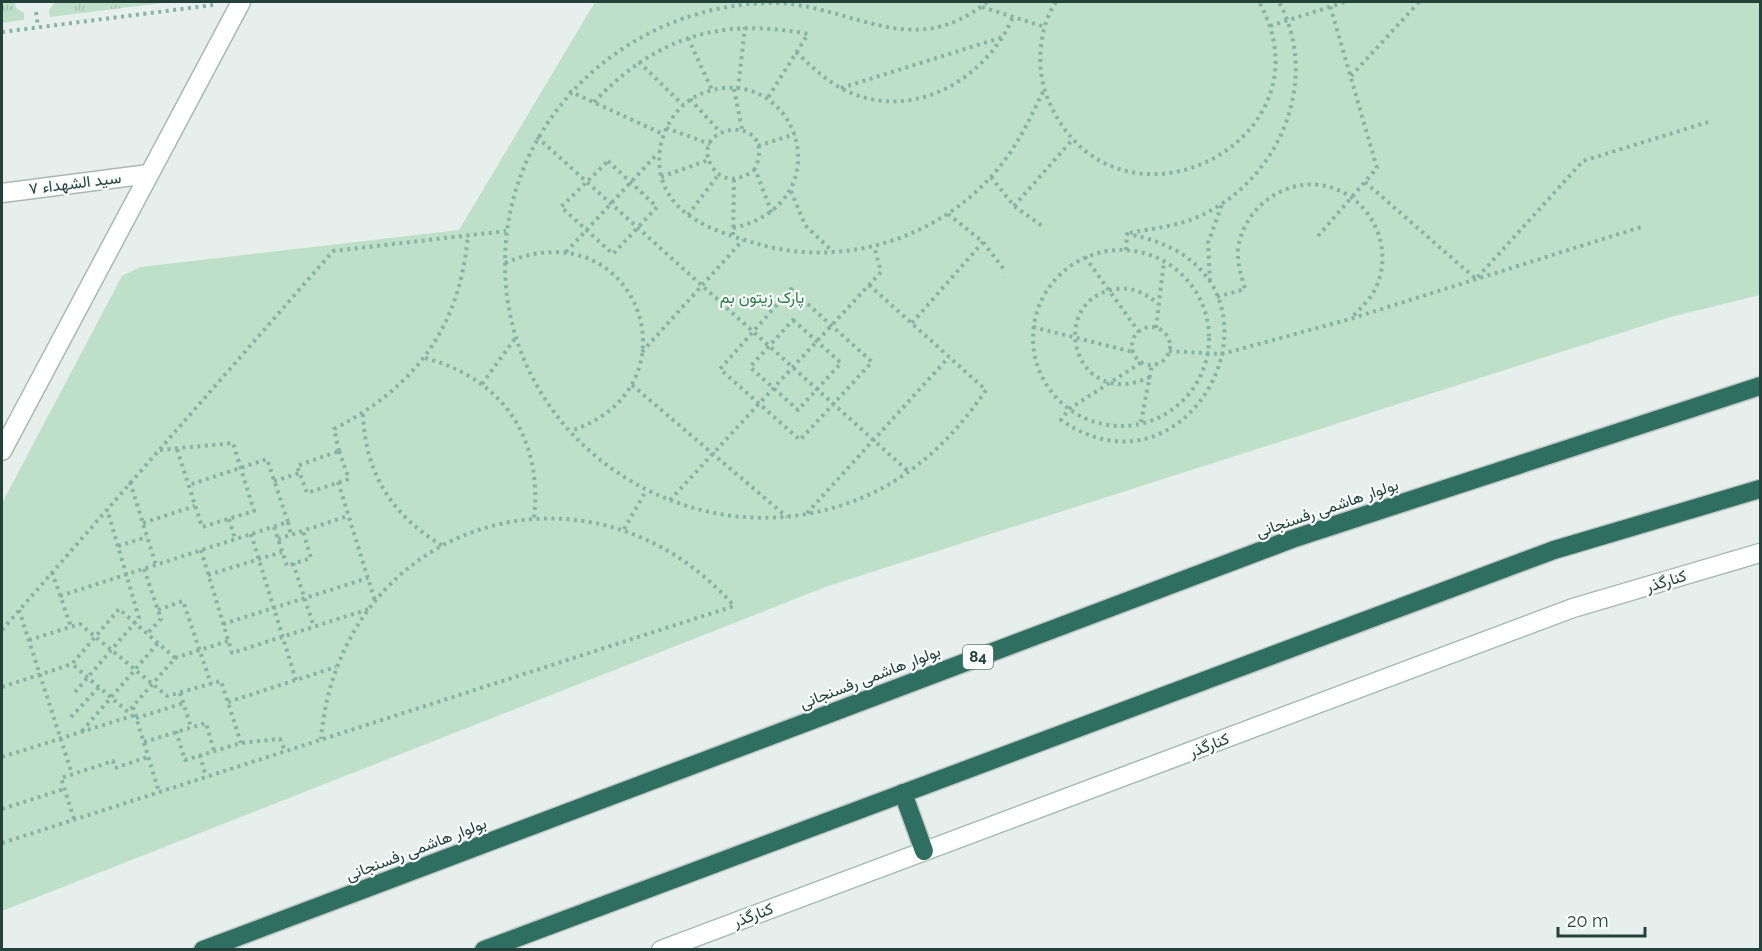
<svg xmlns="http://www.w3.org/2000/svg" width="1762" height="951" font-family="Raleway,Vazirmatn,sans-serif">
	<defs>
		<pattern id="grass-tufts" width="24" height="20" patternUnits="userSpaceOnUse" patternTransform="scale(1.5)"><rect width="24" height="20" fill="#bfe0c8"/><path d="M3 7l-1-3M5 7V3M7 7l1-3M15 17l-1-3M17 17v-4M19 17l1-3" fill="none" stroke="#a4c1ad"/></pattern>
	</defs>
	<rect width="100%" height="100%" fill="#e6efeb"/>
	<g fill="url(#grass-tufts)">
		<path d="M2 2H15L16 8 24 13V20L2 23Z"/>
		<path d="M55 2H171L50 17 49 10Z"/>
	</g>
	<path fill="#bfe0c8" d="M595 2H1760V295L1674 316 828 586 2 911V503L122 276 140 267 459 230Z"/>
	<g fill="none" stroke-linecap="round" stroke-linejoin="round">
		<g stroke="#a8b8b2" stroke-width="21">
			<g id="street">
				<path d="M2 193 149 174"/>
				<path d="M2 451 241 2"/>
			</g>
		</g>
		<g stroke="#a4bbb3" stroke-width="21">
			<path id="secondary" d="M661 950 1573 608 1760 553"/>
		</g>
		<g stroke="#c2cac8" stroke-width="21">
			<g id="highway">
				<path d="M903 793 924 851"/>
				<path d="M203 950 1292 539 1760 386"/>
				<path d="M484 950 1554 550 1760 489"/>
			</g>
		</g>
		<g stroke="#86b3a5" stroke-width="4" stroke-dasharray="3 4.5" stroke-linecap="butt">
			<path d="M1056 2C1039 27 1036 66 1046 94 1107 256 1339 145 1259 2"/>
			<path d="M982 7 1045 27"/>
			<path d="M36 12 38 27"/>
			<path d="M1270 26 1345 2"/>
			<path d="M2 32 213 5"/>
			<path d="M688 38 712 90"/>
			<path d="M796 52C810 65 822 77 839 87 907 125 984 83 1013 17"/>
			<path d="M639 62 683 105"/>
			<path d="M1351 76 1419 2"/>
			<path d="M841 88 1003 37"/>
			<path d="M734 89 742 129"/>
			<path d="M738 89 745 27"/>
			<path d="M569 91 663 134"/>
			<path d="M690 99 720 132"/>
			<path d="M594 102C656 37 720 17 808 34L767 99"/>
			<path d="M666 128 710 144"/>
			<path d="M537 137 909 472"/>
			<path d="M758 146 795 134"/>
			<path d="M608 161 657 207 613 254 561 207Z"/>
			<path d="M755 169C741 181 722 184 711 165 688 123 779 112 755 169L772 213"/>
			<path d="M661 177 709 160"/>
			<path d="M991 177 1014 206 1045 228"/>
			<path d="M1365 182 1476 279 1583 161 1708 122"/>
			<path d="M791 191 805 225 833 252"/>
			<path d="M1014 206 1073 139"/>
			<path d="M948 214 983 242 1006 272"/>
			<path d="M688 215 719 174"/>
			<path d="M733 228C841 204 801 69 712 90 663 102 641 167 677 205 696 226 731 236 758 244 847 270 949 235 1004 161 1021 139 1032 114 1044 90"/>
			<path d="M1130 233C1154 228 1180 226 1202 215 1280 178 1321 80 1279 2"/>
			<path d="M733 235 734 179"/>
			<path d="M1318 236 1377 168 1329 2"/>
			<path d="M1126 250 1127 234C1314 266 1198 515 1061 420L1069 409 1142 362"/>
			<circle cx="1121" cy="338" r="88"/>
			<path d="M566 252 658 153"/>
			<path d="M1085 257 1139 332"/>
			<path d="M505 263C638 206 703 389 570 431"/>
			<path d="M1210 281 1208 243 1222 204"/>
			<path d="M869 285 986 390C952 440 909 481 851 502 686 563 503 439 505 261 506 115 633 0 780 3 856 8 914 61 987 2"/>
			<path d="M791 289 872 362 800 440 720 369Z"/>
			<path d="M1217 297 1245 289C1241 275 1237 263 1238 249 1243 210 1281 180 1320 185 1366 191 1395 242 1377 285 1372 298 1362 307 1352 317"/>
			<path d="M793 320 841 363 798 410 750 367Z"/>
			<path d="M912 323 983 242"/>
			<path d="M1033 327 1133 352"/>
			<circle cx="1151" cy="346" r="19"/>
			<path d="M1156 328 1164 261"/>
			<path d="M1169 351 1222 354 1350 319 1641 227"/>
			<path d="M642 352 743 240"/>
			<path d="M425 358C503 379 543 438 534 518"/>
			<path d="M1150 377C1073 413 1045 300 1116 289 1133 287 1146 293 1158 304"/>
			<path d="M482 384 516 337"/>
			<path d="M632 385 787 517"/>
			<path d="M363 414C365 473 392 516 443 546"/>
			<path d="M1141 422 1152 365"/>
			<path d="M160 450 233 443 254 511 202 527 177 449"/>
			<path d="M339 451 334 429C415 387 460 328 468 235"/>
			<path d="M339 451 349 479 307 493 297 466Z"/>
			<path d="M274 481 300 473"/>
			<path d="M130 482 156 565"/>
			<path d="M338 482 375 601"/>
			<path d="M670 500 881 272 874 246"/>
			<path d="M807 513 949 357"/>
			<path d="M229 519 235 539"/>
			<path d="M288 522 291 535"/>
			<path d="M143 523 195 506"/>
			<path d="M274 527 287 566 311 558 303 531"/>
			<path d="M624 529 646 491"/>
			<path d="M251 534 296 680"/>
			<path d="M278 539 348 516"/>
			<path d="M118 546 147 537"/>
			<path d="M201 550 232 653 369 609"/>
			<path d="M293 563 314 627"/>
			<path d="M144 569 161 619 147 634"/>
			<path d="M52 572 71 627"/>
			<path d="M208 575 282 552"/>
			<path d="M60 596 288 522 267 459 189 485"/>
			<path d="M19 610 72 774"/>
			<path d="M158 610 183 601 211 684"/>
			<path d="M223 624 368 578"/>
			<path d="M2 630 333 251 506 231"/>
			<path d="M29 640 80 624 167 696 221 681 241 743"/>
			<path d="M175 658 228 641"/>
			<path d="M2 687 72 664 119 609 175 658 128 712 72 664"/>
			<path d="M75 692 139 618 107 509"/>
			<path d="M180 693 191 727"/>
			<path d="M228 702 336 667"/>
			<path d="M133 707 159 792"/>
			<path d="M71 717 99 687"/>
			<path d="M136 718 184 703"/>
			<path d="M82 731 158 643"/>
			<path d="M176 731 185 760 241 743 280 739 285 751"/>
			<path d="M144 742 206 723 214 751"/>
			<path d="M200 755 206 777"/>
			<path d="M2 757 135 715"/>
			<path d="M2 809 64 789"/>
			<path d="M74 819 61 778 113 761 115 768 148 757"/>
			<path d="M2 843 734 606C590 442 340 521 321 739"/>
		</g>
		<use href="#street" stroke="#fff" stroke-width="18"/>
		<use href="#secondary" stroke="#fff" stroke-width="18"/>
		<use href="#highway" stroke="#2f6f62" stroke-width="18"/>
	</g>
	<g text-anchor="middle" dominant-baseline="central" stroke-width="4.5" stroke-linejoin="round" paint-order="stroke">
		<rect fill="#f7fbf9" stroke="#637a73" stroke-width="1.5" x="963" y="645" width="30" height="24" rx="4.5"/>
		<g font-size="15" font-weight="bold" fill="#24423a">
			<text x="978" y="657">84</text>
		</g>
		<g font-size="16" fill="#24423a" stroke="#f7fbf9">
			<text transform="translate(75 183) rotate(-7)">سید الشهداء ۷</text>
			<text transform="translate(1327 508) rotate(-19)">بولوار هاشمی رفسنجانی</text>
			<text transform="translate(1666 581) rotate(-17)">کنارگذر</text>
			<text transform="translate(870 677) rotate(-21)">بولوار هاشمی رفسنجانی</text>
			<text transform="translate(1209 745) rotate(-21)">کنارگذر</text>
			<text transform="translate(416 849) rotate(-21)">بولوار هاشمی رفسنجانی</text>
			<text transform="translate(753 915) rotate(-21)">کنارگذر</text>
		</g>
		<g font-size="16" fill="#2d7a4b" stroke="#f7fbf9">
			<text x="762" y="297">پارک زیتون بم</text>
		</g>
	</g>
	<rect width="1762" height="951" fill="none" stroke="#24423a" stroke-width="6"/>
	<path d="M1558 927v9h87v-9" fill="none" stroke="#24423a" stroke-width="3"/>
	<text x="1567" y="927" font-size="18" fill="#24423a" stroke="#f7fbf9" stroke-width="4.5" paint-order="stroke">20 m</text>
</svg>
